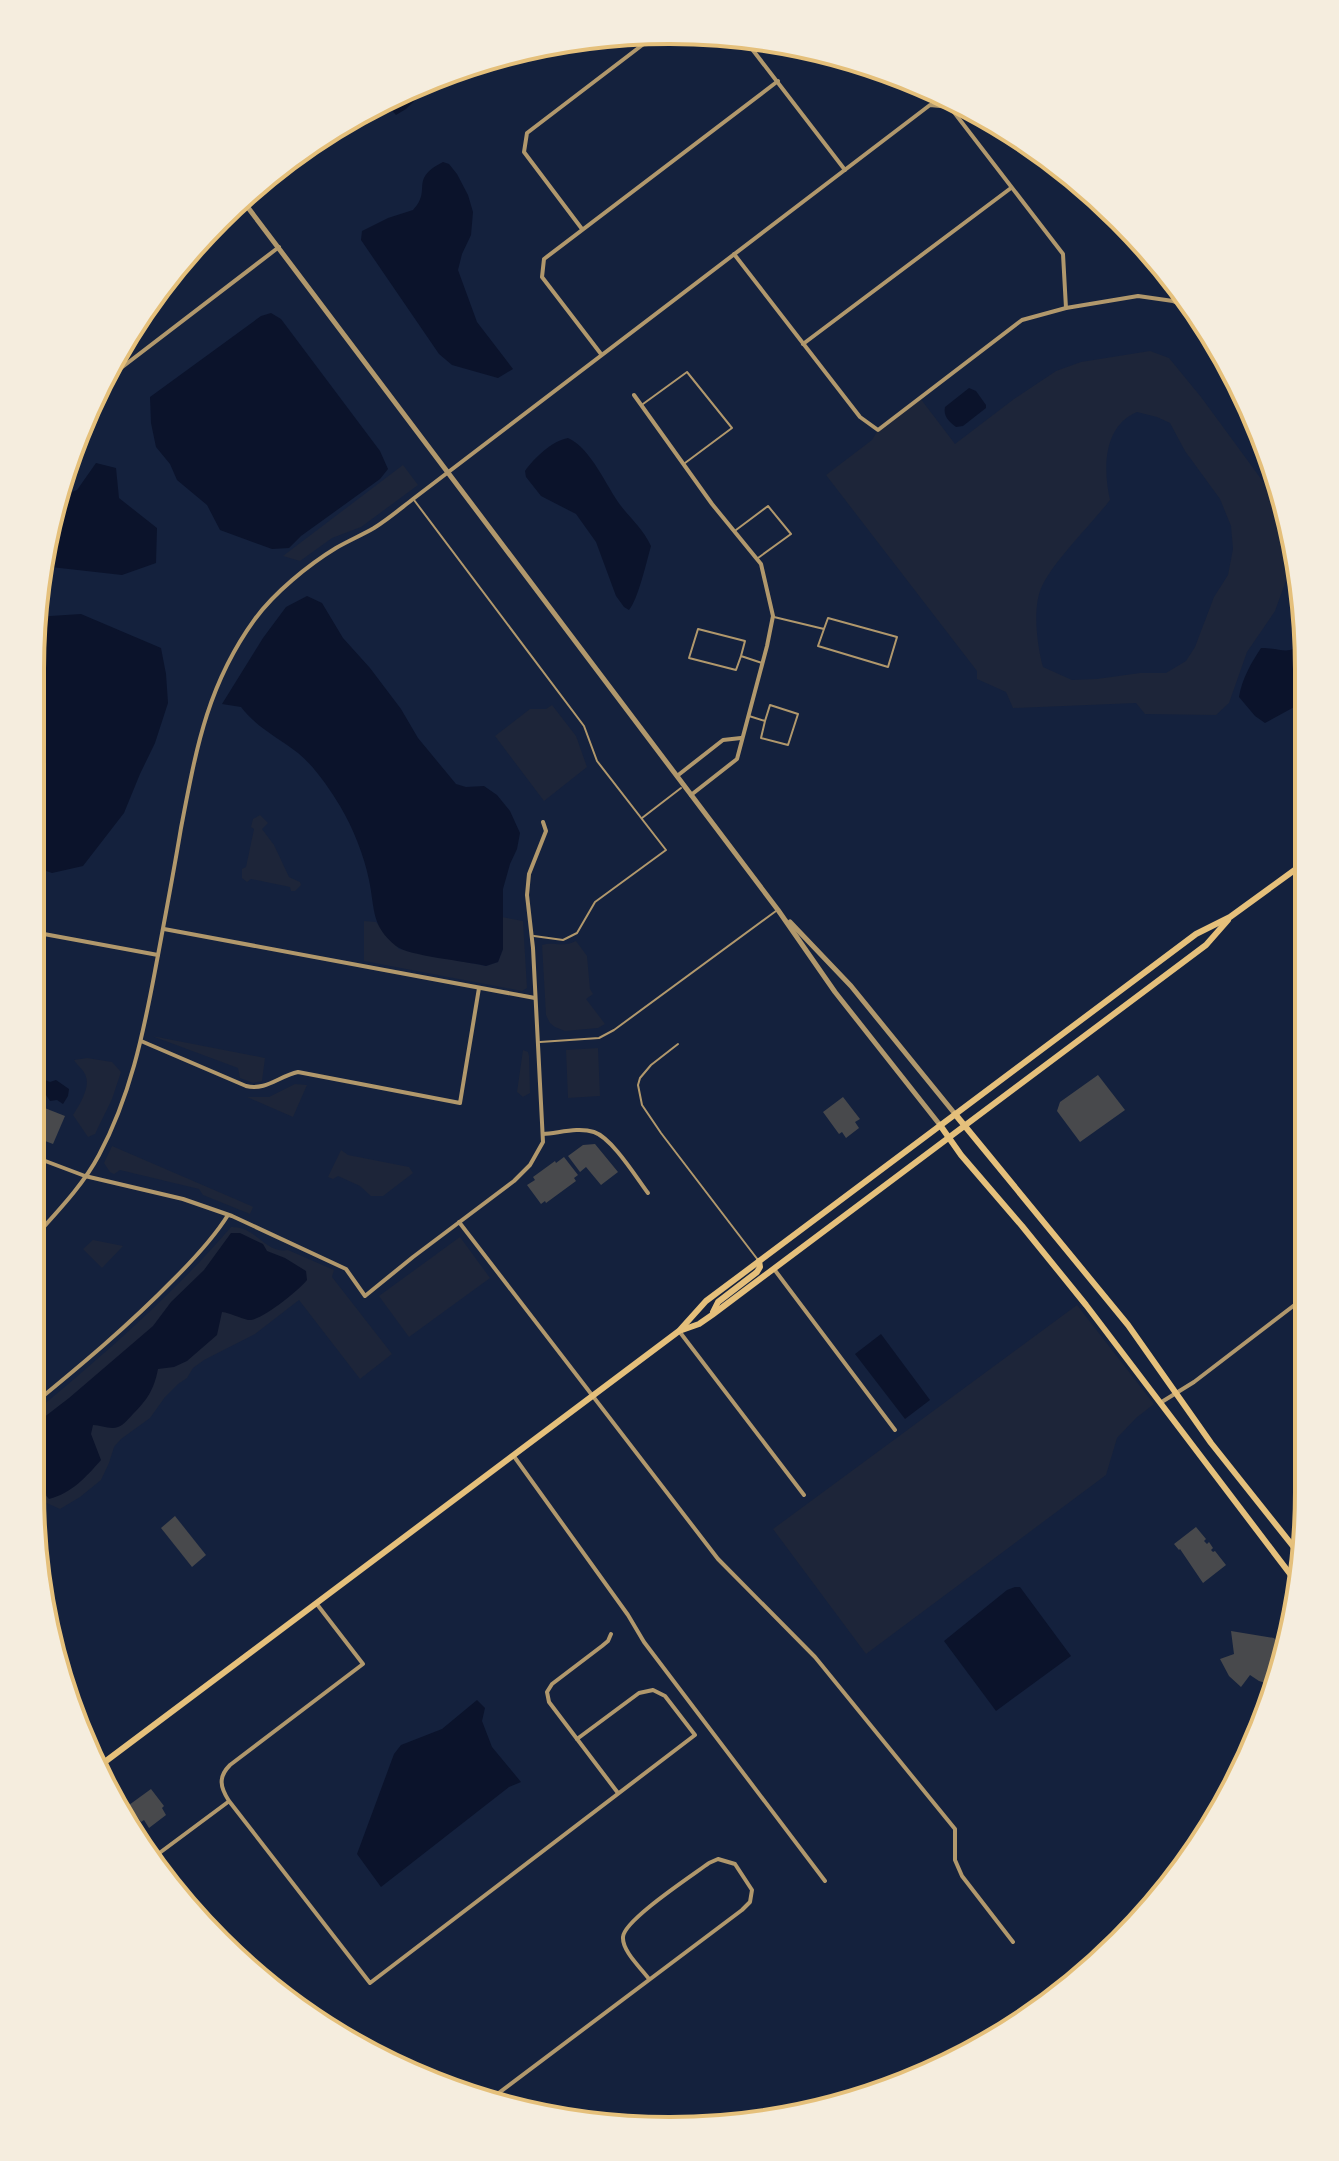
<svg xmlns="http://www.w3.org/2000/svg" width="1339" height="2161" font-family="Cabin,sans-serif">
	<rect width="100%" height="100%" fill="#14213d"/>
	<g fill="#1d2539" fill-rule="evenodd">
		<path d="M1150 351 1169 358 1201 397 1289 517 1294 547 1293 561 1275 611 1247 652 1229 703 1216 715 1145 714 1136 703 1013 708 1006 692 977 679V671L826 475 872 440 878 430 920 398 955 444 1014 399 1056 371 1081 362ZM1137 412 1157 417 1170 423 1185 451 1220 499 1231 526 1233 549 1228 575 1214 597 1195 647 1186 661 1166 673H1140L1097 679 1072 680 1043 667C1037 645 1032 607 1042 586 1056 558 1090 526 1110 500 1103 469 1103 426 1137 412Z"/>
		<path d="M403 465 418 485 361 527 332 538 300 561 283 556Z"/>
		<path d="M552 705 576 736 587 767 544 801 495 736 530 709H546Z"/>
		<path d="M260 815 268 823 262 829 274 845 289 877 300 882 301 885 295 891H291L290 887 251 879 247 882 242 878V869L246 867 254 829 251 827 253 819Z"/>
		<path d="M502 917 523 921 527 988 522 991 364 961V921L376 922 399 949 486 966 498 962 503 949Z"/>
		<path d="M576 941 587 956 590 989 593 994 586 999 605 1024 598 1028 565 1031 555 1027 550 1023 546 1015 542 945C554 941 561 948 576 941Z"/>
		<path d="M152 1036 265 1058 262 1081 253 1083 240 1078 238 1068Z"/>
		<path d="M598 1048 600 1096 568 1098 566 1050Z"/>
		<path d="M523 1050 528 1052 529 1056 530 1093 523 1097 517 1092Z"/>
		<path d="M87 1058 112 1062 121 1072 112 1099 95 1134 88 1137 73 1115C79 1106 90 1088 86 1077 85 1071 77 1065 74 1060Z"/>
		<path d="M295 1084 307 1085 293 1117 247 1097H269Z"/>
		<path d="M112 1146 249 1205 253 1207 250 1214 203 1195 199 1189 120 1170 114 1174 110 1172 104 1163Z"/>
		<path d="M341 1150 348 1155 409 1167 413 1173 383 1196H371L360 1186 338 1176 333 1179 328 1177Z"/>
		<path d="M231 1227C257 1226 264 1254 288 1250L334 1270 332 1277 392 1354 360 1379 299 1300 255 1334 204 1360 193 1368 187 1378 178 1384 165 1397 150 1418 121 1439 114 1447 109 1463 101 1480 80 1497 60 1509 31 1496 30 1416C101 1357 171 1297 231 1227Z"/>
		<path d="M460 1237 490 1278 409 1337 379 1296Z"/>
		<path d="M93 1240 123 1246 102 1268 83 1249Z"/>
		<path d="M1077 1305 1154 1404 1136 1418 1117 1438 1106 1475 866 1654 773 1529Z"/>
	</g>
	<g fill="#0b132b">
		<path d="M443 73 406 109 396 115 388 106 386 99Z"/>
		<path d="M443 162 449 164 457 174 468 195 473 212 471 235 462 254 458 270 477 322 513 369 498 378 452 365 439 354 361 240 362 231 388 218 413 210C433 189 408 180 443 162Z"/>
		<path d="M271 313 281 319 380 451 388 469 380 479 301 536 289 548 272 549 220 530 207 505 177 480 170 464 156 447 151 423 150 397 261 316Z"/>
		<path d="M969 388 976 391 986 405V408L963 426 956 427C949 422 943 416 945 407Z"/>
		<path d="M568 438C591 448 606 486 621 506 632 520 643 529 651 546 647 560 638 600 629 610L624 607 616 596 596 542 576 514 541 496 526 477 525 471C534 458 552 441 568 438Z"/>
		<path d="M96 463 116 468 119 498 157 528 156 563 122 575 51 567 40 569 59 497 77 490Z"/>
		<path d="M307 596 322 603 343 638 370 668 401 709 418 738 456 784 466 787 484 786 497 795 510 811 520 833 517 849 510 864 503 889V949L498 962 486 966C466 961 408 956 396 946 371 926 375 909 369 880 364 855 353 828 340 806 329 788 315 767 298 753 279 738 256 727 241 707L222 704 263 638 286 607Z"/>
		<path d="M81 614 161 648 166 674 168 703 155 743 140 774 124 813 83 866 52 873 34 867 35 617Z"/>
		<path d="M1308 640 1307 700 1265 723 1255 716 1239 697C1242 679 1251 663 1261 648 1285 648 1286 657 1308 640Z"/>
		<path d="M45 1080 50 1082 56 1080 69 1089 68 1096 63 1104 57 1100 50 1101 46 1095 39 1094 40 1086Z"/>
		<path d="M231 1233H240L263 1244 267 1251 285 1258 306 1271 307 1280C298 1291 260 1322 248 1320 239 1318 231 1313 222 1312L217 1335 187 1361 174 1367 158 1369C154 1390 147 1400 133 1414 129 1418 124 1425 118 1427 110 1430 101 1425 93 1425L91 1434 101 1460C86 1477 72 1493 49 1499L30 1477V1428L69 1398 153 1326 171 1302 204 1270Z"/>
		<path d="M881 1334 930 1400 905 1419 855 1354Z"/>
		<path d="M1015 1587H1020L1071 1656 996 1711 944 1641 1007 1590Z"/>
		<path d="M477 1700 485 1708 482 1721 492 1747 521 1782 509 1787 381 1887 357 1854 394 1754 401 1745 442 1729Z"/>
	</g>
	<g fill="#48494c">
		<path d="M1098 1075 1125 1110 1080 1142 1057 1111 1060 1102Z"/>
		<path d="M843 1097 860 1119 855 1122 859 1128 846 1138 842 1132 839 1134 823 1112Z"/>
		<path d="M32 1103 65 1116 53 1144 32 1136Z"/>
		<path d="M595 1144 618 1172 601 1185 586 1167 580 1172 568 1156 583 1145Z"/>
		<path d="M564 1157 578 1175 574 1178 576 1181 546 1203 545 1201 541 1204 527 1185 535 1180 533 1177 555 1161 556 1163Z"/>
		<path d="M175 1516 206 1555 192 1567 161 1528Z"/>
		<path d="M1196 1527 1206 1539 1204 1541 1207 1544 1209 1542 1213 1548 1211 1550 1213 1552 1215 1551 1226 1565 1203 1583 1180 1549 1179 1550 1174 1544Z"/>
		<path d="M1231 1631 1274 1638 1277 1642 1272 1685 1259 1681 1250 1675 1241 1687 1229 1676 1220 1659 1234 1654Z"/>
		<path d="M151 1789 164 1806 162 1808 166 1815 149 1828 144 1820 141 1822 129 1805Z"/>
	</g>
	<g fill="none" stroke-linecap="round" stroke-linejoin="round">
		<g stroke="#b1986c" stroke-width="2">
			<path d="M643 404 687 372 732 428 685 463"/>
			<path d="M414 500 584 726 597 761 666 850 595 902 577 933 563 940 534 936"/>
			<path d="M736 530 768 506 791 534 758 558"/>
			<path d="M774 617 824 629 818 646 888 667 897 637 828 618 824 629"/>
			<path d="M741 656 736 670 689 658 698 629 745 641 741 656 762 663"/>
			<path d="M749 716 765 721 761 738 788 745 798 714 770 705 765 721"/>
			<path d="M642 818 681 788"/>
			<path d="M540 1042 599 1038 614 1030 776 911"/>
			<path d="M678 1044 651 1065 640 1078 638 1085 642 1105 661 1133 758 1260"/>
		</g>
		<g stroke="#b1986c" stroke-width="4">
			<path d="M742 36 845 170"/>
			<path d="M582 229 524 152 527 133 658 33"/>
			<path d="M734 254 860 417 878 430 1022 320 1066 308 1138 296 1173 301 1195 309"/>
			<path d="M803 344 1011 188"/>
			<path d="M601 354 542 277 544 259 778 81"/>
			<path d="M104 381 279 247"/>
			<path d="M634 395 712 504 761 564 773 616 767 646 737 759 691 795"/>
			<path d="M677 776 723 740 741 738"/>
			<path d="M164 929 535 998"/>
			<path d="M33 932 158 955"/>
			<path d="M141 1041 246 1086C266 1091 279 1076 298 1072L460 1103 479 988"/>
			<path d="M543 1134C559 1133 578 1127 594 1132 612 1138 636 1177 648 1193"/>
			<path d="M32 1156 85 1176 183 1199 232 1216 346 1269 365 1296 413 1257 514 1181 530 1165 543 1142 533 948 527 895 529 874 546 831 543 822"/>
			<path d="M459 1222 718 1559 815 1657 955 1829V1860L962 1876 1013 1942"/>
			<path d="M32 1240C55 1214 82 1187 99 1155 130 1097 143 1035 155 971 164 923 173 876 181 828 196 750 207 685 255 619 274 593 308 565 336 548 348 541 362 535 374 528 387 520 400 509 413 499L930 105 950 107 1063 254 1066 308"/>
			<path d="M774 1269 895 1430"/>
			<path d="M679 1331 804 1495"/>
			<path d="M1160 1403 1194 1382 1305 1297"/>
			<path d="M31 1406C80 1366 128 1326 173 1280 193 1260 213 1239 228 1215"/>
			<path d="M513 1455 628 1615 644 1642 825 1881"/>
			<path d="M316 1603 363 1664 230 1765C218 1777 220 1787 229 1801L370 1983 695 1735 665 1696 653 1690 639 1693 577 1739"/>
			<path d="M611 1634 608 1641 602 1646 552 1684 547 1692 549 1702 618 1793"/>
			<path d="M150 1860 228 1802"/>
			<path d="M488 2101 742 1910 750 1902 752 1890 735 1864 718 1859 709 1863C693 1875 624 1920 623 1937 622 1951 641 1968 649 1979"/>
		</g>
		<g stroke="#b1986c" stroke-width="5">
			<path d="M240 197 778 910 835 992 940 1125"/>
			<path d="M790 922 851 986 955 1114"/>
		</g>
		<g stroke="#e5c07b" stroke-width="6">
			<path d="M955 1114 1128 1325 1211 1443 1304 1560"/>
			<path d="M940 1125 961 1155 1022 1226 1086 1305 1300 1587"/>
			<path d="M713 1312 718 1302 757 1272 760 1267 759 1261"/>
			<path d="M682 1330 699 1324 712 1315 1206 945 1228 920"/>
			<path d="M98 1767 679 1331 706 1301 1196 934 1230 917 1307 861"/>
		</g>
	</g>
	<path d="M0 0H1339V2161H0ZM669 44H670A625 625 0 0 1 1295 669V1492A625 625 0 0 1 670 2117H669A625 625 0 0 1 44 1492V669A625 625 0 0 1 669 44Z" fill="#f5edde" fill-rule="evenodd"/>
	<path fill="none" stroke="#e5c07b" stroke-width="4" d="M669 44H670A625 625 0 0 1 1295 669V1492A625 625 0 0 1 670 2117H669A625 625 0 0 1 44 1492V669A625 625 0 0 1 669 44Z"/>
</svg>
